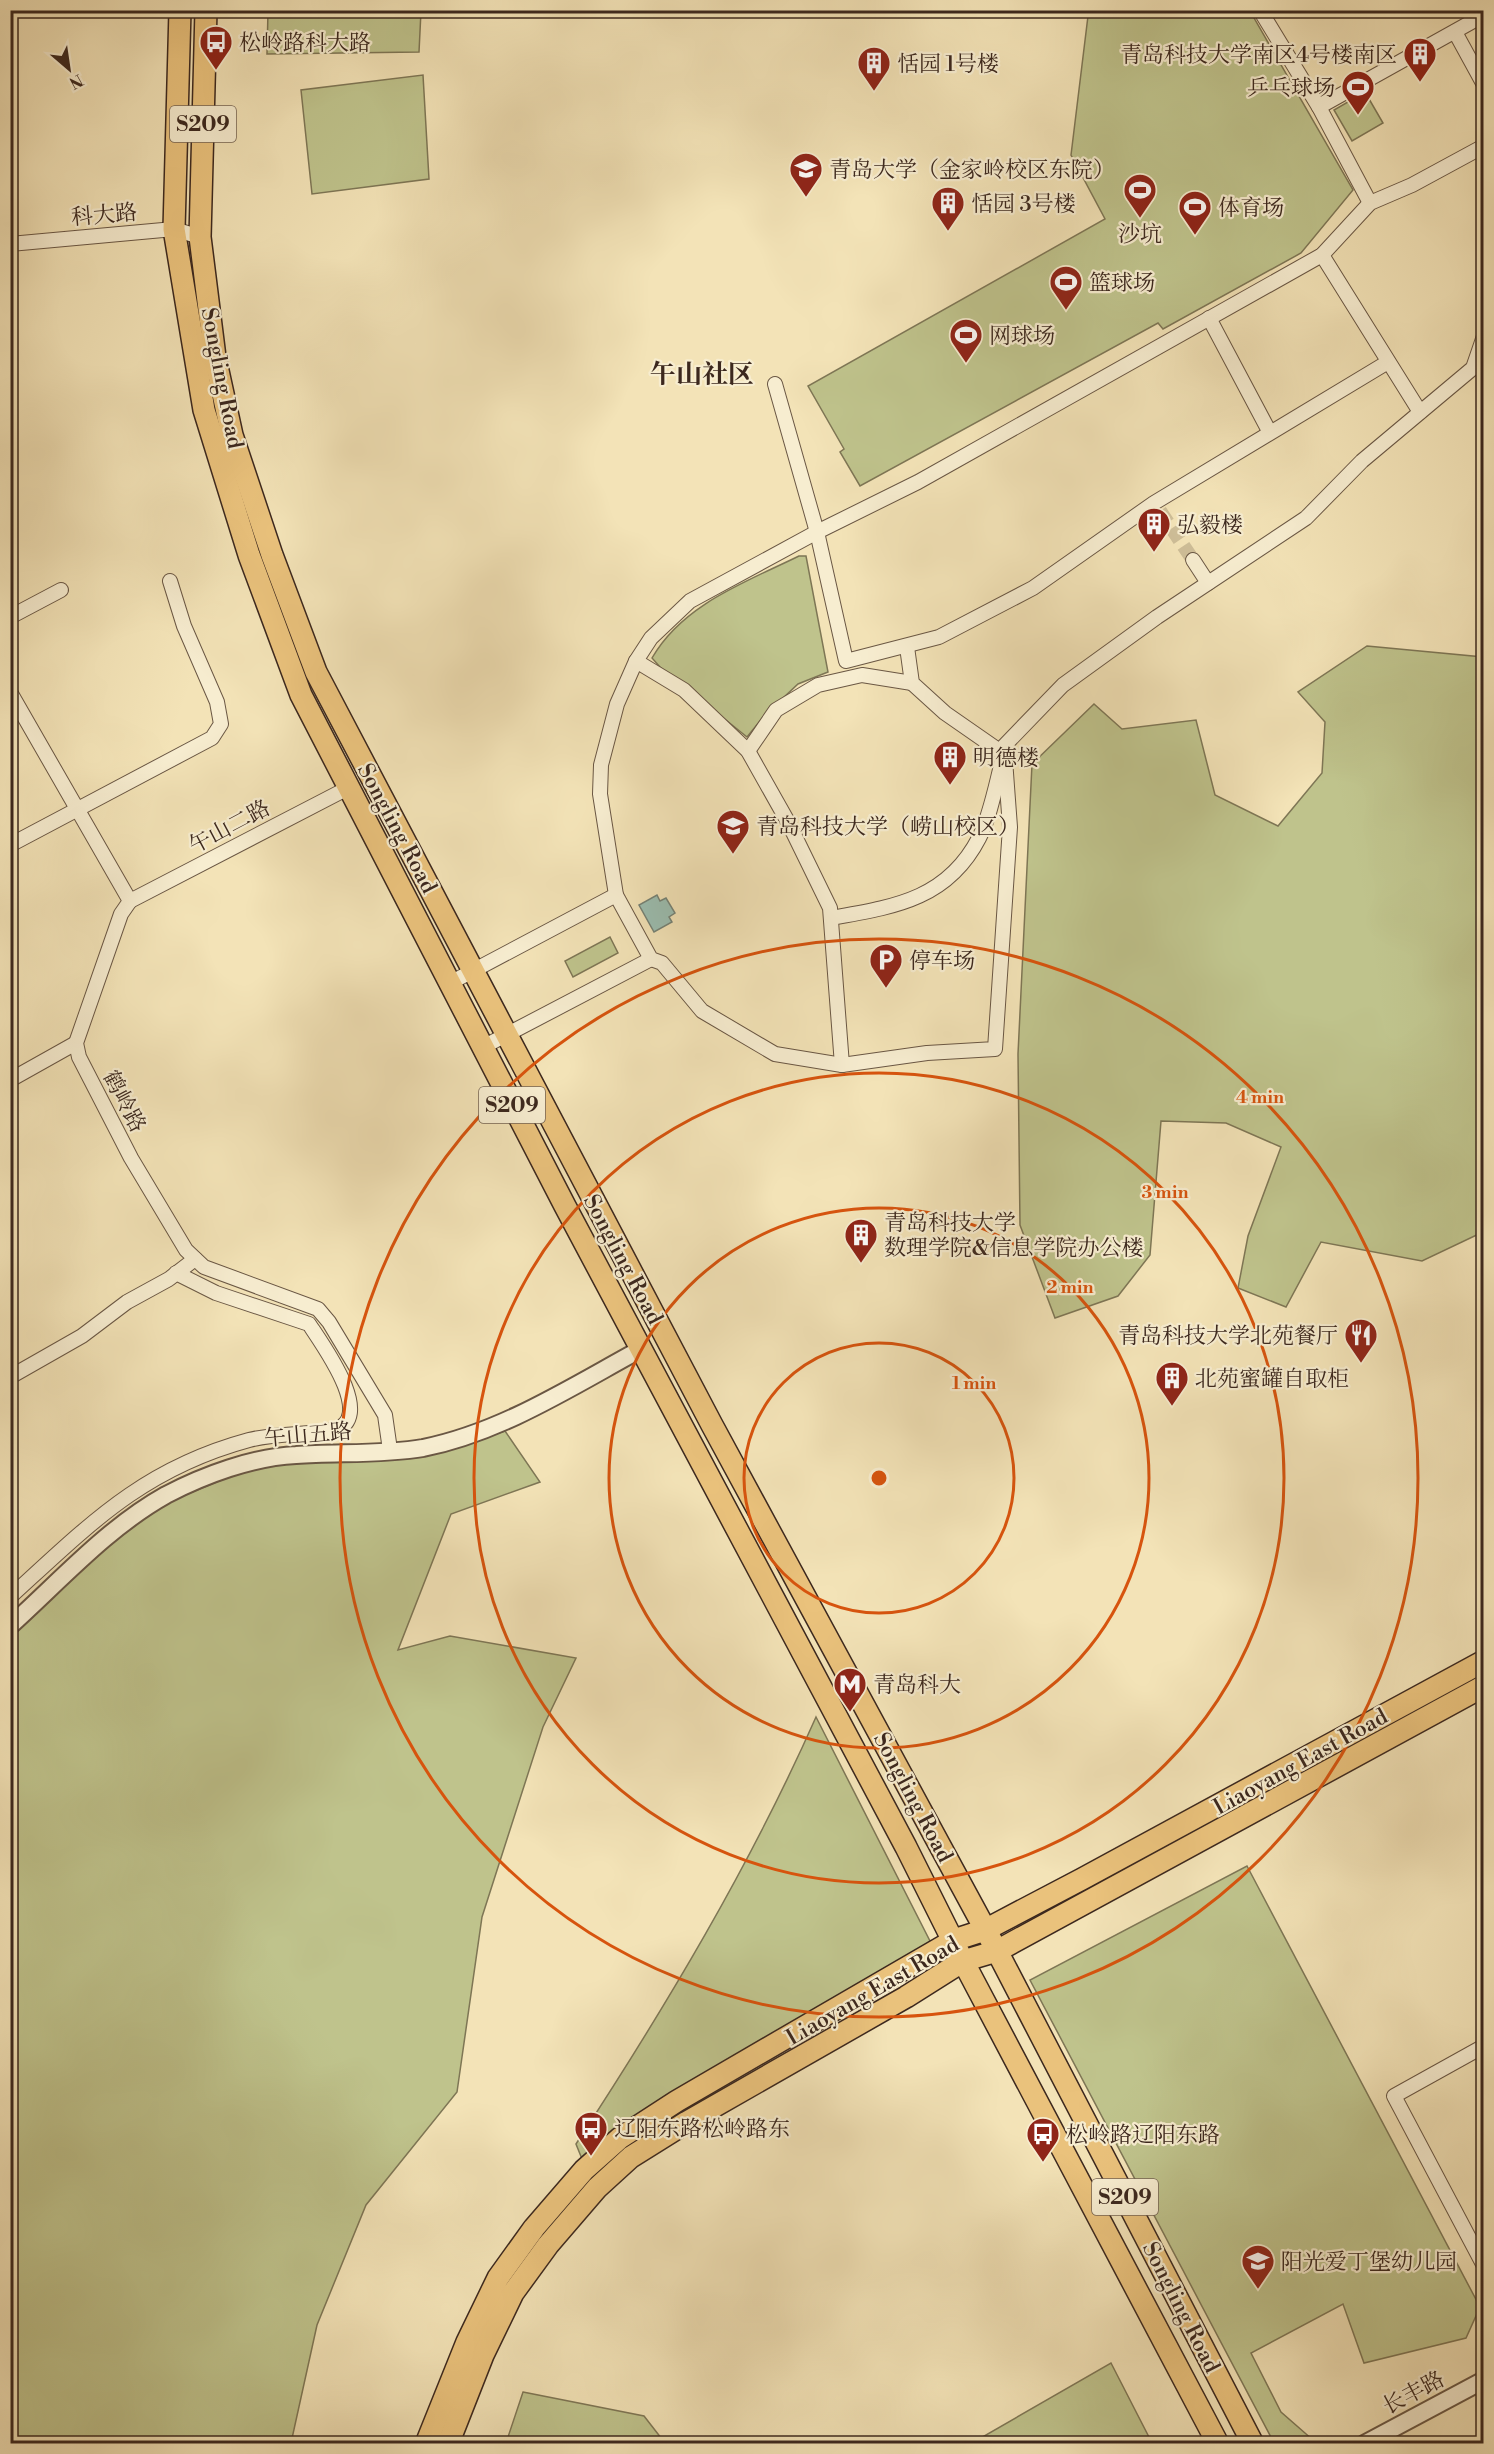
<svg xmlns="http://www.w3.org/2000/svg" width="1494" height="2454" viewBox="0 0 1494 2454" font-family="'Libre Bodoni','Noto Serif SC',serif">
<rect width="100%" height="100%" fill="#f3e3b7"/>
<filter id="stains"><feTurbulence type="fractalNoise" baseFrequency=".00333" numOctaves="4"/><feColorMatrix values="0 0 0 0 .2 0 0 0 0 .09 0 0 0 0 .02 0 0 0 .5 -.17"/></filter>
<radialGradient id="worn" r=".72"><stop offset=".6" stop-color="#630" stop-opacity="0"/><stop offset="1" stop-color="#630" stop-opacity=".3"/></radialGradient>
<g fill="#bfc38c" stroke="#7e7655" stroke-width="1.5">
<path d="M1101,10L1250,11L1353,190L1301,253L1163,329L1158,323L860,486L840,452L844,449L808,386L1105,219L1071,155L1088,16Z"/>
<path d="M268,11H421L419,52L267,54Z"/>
<path d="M423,75L429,179L312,194L301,90Z"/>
<path d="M1365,92L1383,123L1352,141L1334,110Z"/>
<path d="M799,556H806L828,672L798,684L764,716L747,737L660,667L652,658C683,604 746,582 799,556Z"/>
<path d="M1367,646L1483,657L1484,925L1477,928L1484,1024L1483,1232L1422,1261L1321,1242L1286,1307L1238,1288L1248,1236L1281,1147L1226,1123L1161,1121L1150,1255L1118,1296L1055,1318L1020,1225L1018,1054L1032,764L1094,704L1122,729L1196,720L1215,795L1278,826L1322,773L1325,722L1298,692Z"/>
<path d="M610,937L618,953L573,977L565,961Z"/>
<path d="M505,1431L540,1482L451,1514L398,1650L450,1636L576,1658L543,1727L482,1917L457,2092L366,2205L317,2325L291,2443L11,2444V1634L130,1526L175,1499L241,1472L303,1458L454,1447Z"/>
<path d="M816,1717L931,1943L582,2159L576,2144C665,2008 750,1866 816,1717Z"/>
<path d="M1247,1866L1480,2307L1466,2338L1364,2363L1343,2304L1251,2353L1281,2412L1313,2440L1307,2443H1274L1030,1980Z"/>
<path d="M1111,2363L1152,2443H972Z"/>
<path d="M523,2392L644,2416L665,2443H506Z"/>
</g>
<path fill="#9bbeb1" stroke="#758276" stroke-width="1.5" d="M657,895L660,901L666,898L675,913L669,917L672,922L654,932L639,905Z"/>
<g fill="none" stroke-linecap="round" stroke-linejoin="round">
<path stroke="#cebe98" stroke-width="14" stroke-dasharray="14 7" stroke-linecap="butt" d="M1160,511L1193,560"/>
<g stroke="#6a5744" stroke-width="16">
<g id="minor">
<path d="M1260,10L1319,107L1370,203"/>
<path d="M1455,32L1484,85"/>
<path d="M1319,107L1484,15"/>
<path d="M1484,146L1412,185L1370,203L1322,255L918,482L817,532L690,601L651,638L636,661L617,704L601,765L600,794L616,895L651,959L662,963L702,1011L775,1054L842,1065L927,1053L995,1049L1010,827L1004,746L1063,685L1157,617L1306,518L1362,461L1473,368L1484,336"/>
<path d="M10,244L174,229L200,237"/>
<path d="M1322,255L1420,412"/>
<path d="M1209,318L1269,431"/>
<path d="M775,384L817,532L846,661L939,637L1033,588L1154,503L1388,362"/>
<path d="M1193,560L1208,583"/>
<path d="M10,617L61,590"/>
<path d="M636,661L684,690L748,751L788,822L830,908L842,1065"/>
<path d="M10,692L130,901L121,914L76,1043L79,1057L131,1158L186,1250L204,1267L318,1309L329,1322L385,1415L390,1450"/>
<path d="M748,751L776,710L818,685L862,675L912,683"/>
<path d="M10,845L212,738L221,724L217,702L184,626L170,581"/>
<path d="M130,901L348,788"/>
<path d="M831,918C893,907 947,900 979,838C991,815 997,779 1004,754L945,713L912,683L907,647"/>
<path d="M450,983L616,895"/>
<path d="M483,1047L651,959"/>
<path d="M10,1080L76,1043"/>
<path d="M10,1377L82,1336L127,1302L169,1279L195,1259"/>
<path d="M10,1597C89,1525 142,1469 249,1440C277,1433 307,1435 335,1430C376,1417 322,1344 309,1324L216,1293L176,1273"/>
<path d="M1484,2046L1394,2096L1484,2266"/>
</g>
</g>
<g stroke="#6a5744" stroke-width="20">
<g id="tertiary">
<path d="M10,1626C60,1581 107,1528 166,1495C204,1475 253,1457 296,1455C336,1452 383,1455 423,1448C502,1432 571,1387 641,1349"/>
<path d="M1364,2444L1484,2380"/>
</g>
</g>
<g stroke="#3c281e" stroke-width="24">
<g id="primary">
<path d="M180,10L174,229L204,410L249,555L301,695L565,1206L906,1847L963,1961L1218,2444"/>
<path d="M206,10L200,237L215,357L232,435L272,555L316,672L712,1425L997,1951L1253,2444"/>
<path d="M426,2444L467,2342L498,2278L534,2228L584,2170L620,2138L677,2101L954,1940L985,1930L1082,1879L1484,1661"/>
<path d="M448,2444L483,2355L513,2293L548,2245L597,2188L631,2157L687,2122L906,1997L963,1961L997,1951L1484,1686"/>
</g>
</g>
<use href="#minor" stroke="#f7edd0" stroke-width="14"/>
<use href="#tertiary" stroke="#f7edd0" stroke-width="16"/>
<use href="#primary" stroke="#eac27c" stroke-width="21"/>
</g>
<g fill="none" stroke="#d7540e" stroke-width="3">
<circle cx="879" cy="1478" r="135"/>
<circle cx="879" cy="1478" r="270"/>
<circle cx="879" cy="1478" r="405"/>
<circle cx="879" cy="1478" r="539"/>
</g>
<defs>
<g id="bus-pin" transform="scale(1.725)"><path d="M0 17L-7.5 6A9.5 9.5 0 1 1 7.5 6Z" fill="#8f2418" stroke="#f7edd0"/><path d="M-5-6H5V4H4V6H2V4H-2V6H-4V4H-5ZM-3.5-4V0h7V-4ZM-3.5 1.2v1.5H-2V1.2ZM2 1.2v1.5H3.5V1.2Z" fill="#fff"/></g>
<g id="building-pin" transform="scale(1.725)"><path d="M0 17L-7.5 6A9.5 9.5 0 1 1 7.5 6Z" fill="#8f2418" stroke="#f7edd0"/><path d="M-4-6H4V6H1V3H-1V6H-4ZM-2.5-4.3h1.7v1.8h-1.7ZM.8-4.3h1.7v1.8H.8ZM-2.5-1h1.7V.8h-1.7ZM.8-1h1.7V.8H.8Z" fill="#fff"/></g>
<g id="stadium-pin" transform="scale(1.725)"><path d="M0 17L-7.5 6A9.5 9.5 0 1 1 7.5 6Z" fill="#8f2418" stroke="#f7edd0"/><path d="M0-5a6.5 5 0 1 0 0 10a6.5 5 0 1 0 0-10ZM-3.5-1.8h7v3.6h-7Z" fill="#fff"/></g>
<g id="university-pin" transform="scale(1.725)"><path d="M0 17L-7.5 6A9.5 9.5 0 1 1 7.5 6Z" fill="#8f2418" stroke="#f7edd0"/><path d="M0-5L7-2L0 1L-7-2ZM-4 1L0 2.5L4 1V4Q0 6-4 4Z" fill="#fff"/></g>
<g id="parking-pin" transform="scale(1.725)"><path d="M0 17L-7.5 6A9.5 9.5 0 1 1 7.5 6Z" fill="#8f2418" stroke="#f7edd0"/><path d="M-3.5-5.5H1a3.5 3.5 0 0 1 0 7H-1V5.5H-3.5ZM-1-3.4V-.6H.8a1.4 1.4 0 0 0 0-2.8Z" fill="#fff"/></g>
<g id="restaurant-pin" transform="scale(1.725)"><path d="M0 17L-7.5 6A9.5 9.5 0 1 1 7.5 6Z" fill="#8f2418" stroke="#f7edd0"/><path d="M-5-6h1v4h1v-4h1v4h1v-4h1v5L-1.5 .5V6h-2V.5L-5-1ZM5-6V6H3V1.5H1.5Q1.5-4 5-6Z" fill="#fff"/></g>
<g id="metro-pin" transform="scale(1.725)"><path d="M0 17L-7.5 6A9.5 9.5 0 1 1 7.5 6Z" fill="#8f2418" stroke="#f7edd0"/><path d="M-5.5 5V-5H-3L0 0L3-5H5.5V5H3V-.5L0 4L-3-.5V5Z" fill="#fff"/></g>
<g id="school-pin" transform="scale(1.725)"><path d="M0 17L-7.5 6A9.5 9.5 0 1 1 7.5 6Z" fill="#8f2418" stroke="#f7edd0"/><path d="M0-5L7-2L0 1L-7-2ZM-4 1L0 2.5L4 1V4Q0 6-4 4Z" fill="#fff"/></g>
</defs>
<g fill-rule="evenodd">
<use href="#bus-pin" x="216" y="42"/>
<use href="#building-pin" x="1420" y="54"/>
<use href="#building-pin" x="874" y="63"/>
<use href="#stadium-pin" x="1358" y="87"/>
<use href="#university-pin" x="806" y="169"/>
<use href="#stadium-pin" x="1140" y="190"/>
<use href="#building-pin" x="948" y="203"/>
<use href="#stadium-pin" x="1195" y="207"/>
<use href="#stadium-pin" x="1066" y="282"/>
<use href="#stadium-pin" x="966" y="335"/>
<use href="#building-pin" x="1154" y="524"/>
<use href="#building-pin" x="950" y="757"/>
<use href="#university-pin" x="733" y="826"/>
<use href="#parking-pin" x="886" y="960"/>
<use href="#building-pin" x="861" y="1235"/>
<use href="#restaurant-pin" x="1361" y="1335"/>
<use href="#building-pin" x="1172" y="1378"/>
<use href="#metro-pin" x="850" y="1684"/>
<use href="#bus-pin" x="591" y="2128"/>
<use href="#bus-pin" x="1043" y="2134"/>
<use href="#school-pin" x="1258" y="2261"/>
</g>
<g text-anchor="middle" stroke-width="4.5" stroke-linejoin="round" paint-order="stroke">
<g fill="#f7edd0" stroke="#746353" stroke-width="1.5">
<rect x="170" y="106" width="66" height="36" rx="4.5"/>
<rect x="479" y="1087" width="66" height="36" rx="4.5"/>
<rect x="1092" y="2179" width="66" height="36" rx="4.5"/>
</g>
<g font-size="21" font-weight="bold" fill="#3c281e">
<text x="203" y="131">S209</text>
<text x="512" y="1112">S209</text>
<text x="1125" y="2204">S209</text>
</g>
<g font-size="22" fill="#3c281e" stroke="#f7edd0" text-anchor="start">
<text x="239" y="50">松岭路科大路</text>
<text x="1397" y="62" text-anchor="end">青岛科技大学南区4号楼南区</text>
<text x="897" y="71">恬园 1号楼</text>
<text x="1335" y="95" text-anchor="end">乒乓球场</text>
<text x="829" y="177">青岛大学（金家岭校区东院）</text>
<text x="971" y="211">恬园 3号楼</text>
<text x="1218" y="215">体育场</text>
<text x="1140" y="241" text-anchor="middle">沙坑</text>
<text x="1089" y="290">篮球场</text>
<text x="989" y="343">网球场</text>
<text x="1177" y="532">弘毅楼</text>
<text x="973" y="765">明德楼</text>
<text x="756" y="834">青岛科技大学（崂山校区）</text>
<text x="909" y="968">停车场</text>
<text x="884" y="1230">青岛科技大学<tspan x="884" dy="25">数理学院&amp;信息学院办公楼</tspan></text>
<text x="1338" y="1343" text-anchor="end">青岛科技大学北苑餐厅</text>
<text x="1195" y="1386">北苑蜜罐自取柜</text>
<text x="873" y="1692">青岛科大</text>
<text x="614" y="2136">辽阳东路松岭路东</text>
<text x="1066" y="2142">松岭路辽阳东路</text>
<text x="1281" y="2269">阳光爱丁堡幼儿园</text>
</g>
<g font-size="22" fill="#3c281e" stroke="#f7edd0">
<text transform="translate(104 214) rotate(-5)" y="8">科大路</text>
<text transform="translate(223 378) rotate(79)" y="8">Songling Road</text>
<text transform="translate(229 826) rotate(-28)" y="8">午山二路</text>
<text transform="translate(398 828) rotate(62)" y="8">Songling Road</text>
<text transform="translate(125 1101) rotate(62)" y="8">鹤岭路</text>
<text transform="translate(624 1259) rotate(62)" y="8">Songling Road</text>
<text transform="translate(308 1434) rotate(-5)" y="8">午山五路</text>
<text transform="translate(1300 1761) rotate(-29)" y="8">Liaoyang East Road</text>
<text transform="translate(914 1797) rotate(62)" y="8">Songling Road</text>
<text transform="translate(872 1990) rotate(-30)" y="8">Liaoyang East Road</text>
<text transform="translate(1182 2307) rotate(63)" y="8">Songling Road</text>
<text transform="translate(1413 2392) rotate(-28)" y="8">长丰路</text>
</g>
<g font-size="26" font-weight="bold" fill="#3c281e" stroke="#f7edd0">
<text x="702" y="383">午山社区</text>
</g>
</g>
<circle cx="879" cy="1478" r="9" fill="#d7540e" stroke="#f7edd0" stroke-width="3"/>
<g font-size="18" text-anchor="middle" font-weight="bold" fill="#d7540e" stroke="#f7edd0" stroke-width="4.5" stroke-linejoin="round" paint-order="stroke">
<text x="1260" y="1103">4 min</text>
<text x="1165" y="1198">3 min</text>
<text x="1070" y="1293">2 min</text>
<text x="974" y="1389">1 min</text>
</g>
<rect width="1494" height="2454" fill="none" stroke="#f3e3b7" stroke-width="36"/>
<rect x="12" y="12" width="1470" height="2430" fill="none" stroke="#3c281e" stroke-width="3"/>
<rect x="18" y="18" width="1458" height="2418" fill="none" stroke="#3c281e" stroke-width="1.5"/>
<g transform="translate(69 69) rotate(151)" stroke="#f7edd0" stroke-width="4.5" paint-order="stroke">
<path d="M0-4.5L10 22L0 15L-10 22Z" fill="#3c281e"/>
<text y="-9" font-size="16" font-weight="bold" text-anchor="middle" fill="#3c281e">N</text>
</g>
<rect width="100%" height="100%" filter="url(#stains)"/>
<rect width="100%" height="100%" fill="url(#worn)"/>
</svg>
